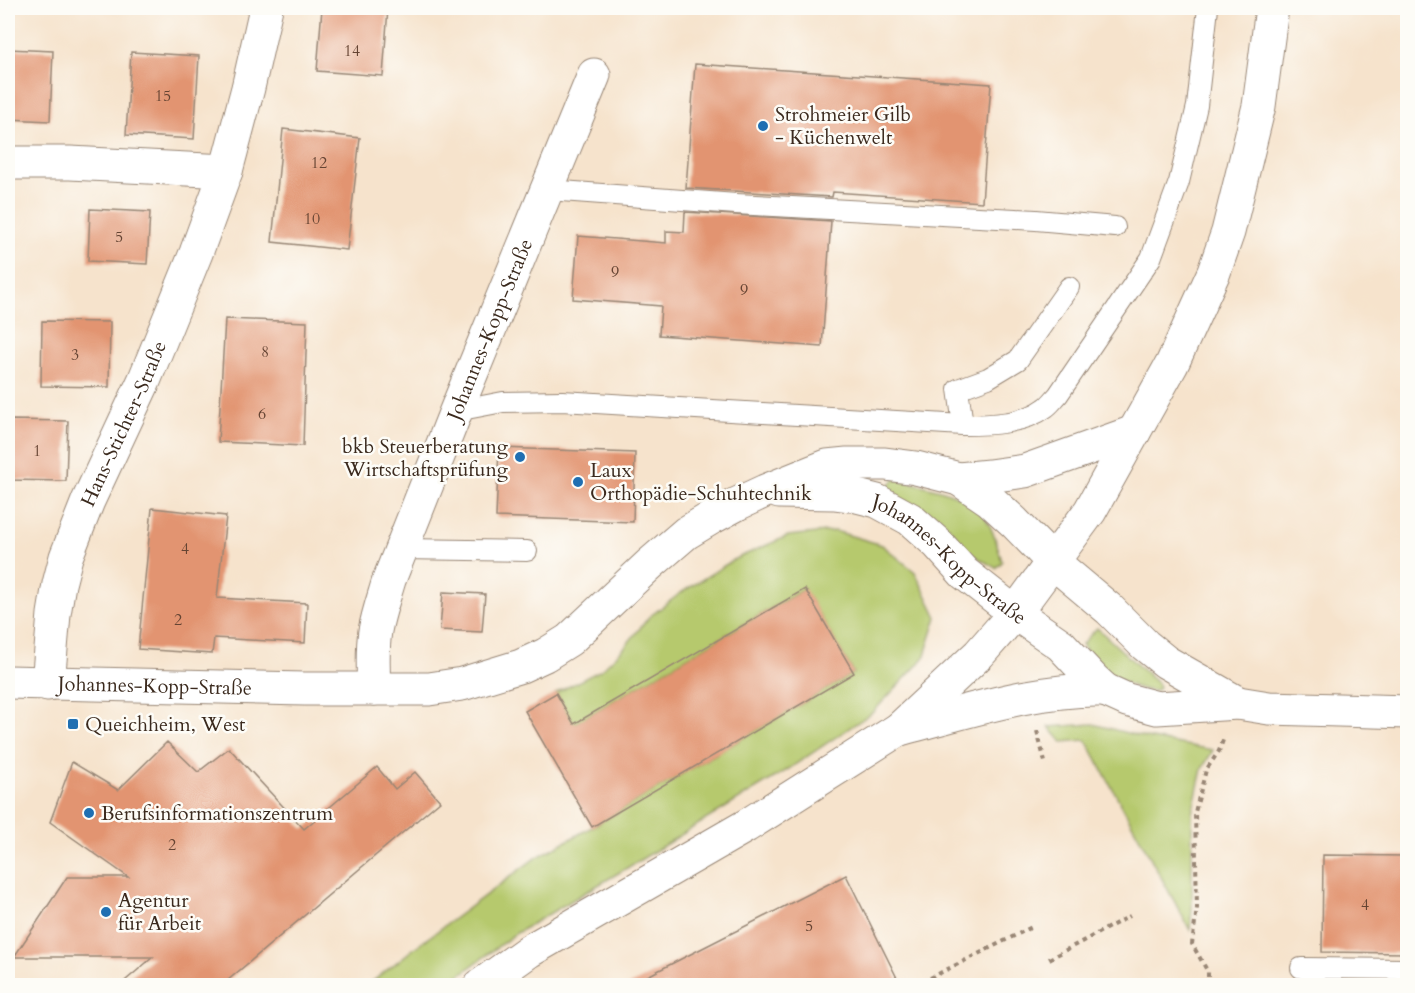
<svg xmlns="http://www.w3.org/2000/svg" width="1415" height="993" viewBox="0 0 1415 993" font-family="Cardo,serif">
<rect width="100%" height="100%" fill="#fdfcf7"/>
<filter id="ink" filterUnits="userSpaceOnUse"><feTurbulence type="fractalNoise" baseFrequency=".0167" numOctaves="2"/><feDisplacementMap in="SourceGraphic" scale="12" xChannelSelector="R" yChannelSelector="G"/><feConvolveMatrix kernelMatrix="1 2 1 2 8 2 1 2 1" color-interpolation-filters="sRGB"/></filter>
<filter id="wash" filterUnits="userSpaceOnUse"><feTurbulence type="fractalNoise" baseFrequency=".008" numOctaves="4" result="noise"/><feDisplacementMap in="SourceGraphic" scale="24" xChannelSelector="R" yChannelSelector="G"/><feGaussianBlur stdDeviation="1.35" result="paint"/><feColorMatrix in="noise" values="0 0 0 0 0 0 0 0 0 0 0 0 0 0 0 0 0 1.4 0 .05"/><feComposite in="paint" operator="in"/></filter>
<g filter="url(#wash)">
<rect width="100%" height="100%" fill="#f6e3cc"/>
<g fill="#b6c96d" stroke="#787a46" stroke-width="1.5">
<path d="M895,479C923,486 956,490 979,510C991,521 998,546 1002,562L996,568L971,554L927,518L892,495L888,488L890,484Z"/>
<path d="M835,531L882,545L915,572L937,617L924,658L873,712L787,770L632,865L515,934L446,985L367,986L412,950L534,859L592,827L854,673L804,589L574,724L556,693L601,670L624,648L649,617L682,592L735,559L788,536Z"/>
<path d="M1097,628L1157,683L1159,687L1157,690C1145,694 1110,677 1100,667C1093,661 1087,652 1082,644Z"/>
<path d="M1093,724L1146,738L1213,750L1202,769L1192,813V910L1190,930L1086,740L1062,742L1049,727Z"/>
</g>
<g id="blocks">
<g fill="#e29471">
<path d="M322,8H388L383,76L317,71Z"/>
<path d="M8,49L53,51L50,121L8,119Z"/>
<path d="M131,52L199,56L194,139L126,135Z"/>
<path d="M695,64L991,84L982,202L833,192L832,197L686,188Z"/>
<path d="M283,129L360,138L347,250L272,242Z"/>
<path d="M90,209L150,212L147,264L88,261Z"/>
<path d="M685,212L831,221L822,347L659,335L661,306L573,299L578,236L666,243V231L684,232Z"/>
<path d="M225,319L307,322L303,446L218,442Z"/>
<path d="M42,321L110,322L109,387L41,386Z"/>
<path d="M8,420L68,421L66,481L8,480Z"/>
<path d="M499,448L635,453L633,522L496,517Z"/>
<path d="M152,508L226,516L217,598L307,603L305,643L214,638L212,654L138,649Z"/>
<path d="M805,589L854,673L592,827L525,711L556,693L574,724Z"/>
<path d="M443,592L485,594L482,632L440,630Z"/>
<path d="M167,742L198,772L229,748L304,829L377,767L395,789L415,772L440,801L221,986H119L153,957H14L67,877H128L50,822L72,762L118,790Z"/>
<path d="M1323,855L1407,856V953L1322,952Z"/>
<path d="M846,875L901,986H628Z"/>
</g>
</g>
</g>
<g filter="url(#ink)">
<use href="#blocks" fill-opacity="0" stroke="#988675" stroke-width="1.5"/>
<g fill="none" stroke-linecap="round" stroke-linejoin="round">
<g stroke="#988675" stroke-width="22">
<g id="service">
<path d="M548,190L736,204L1036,220L1115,227"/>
<path d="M456,411L503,402L562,401L963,425C988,425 1024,424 1045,408C1050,405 1054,399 1058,395L1151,258L1179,182L1197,106L1208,8"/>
<path d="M963,425L958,389L988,378L1018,360L1069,287"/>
<path d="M402,549L527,551"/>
<path d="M1301,968L1408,969"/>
</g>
</g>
<g stroke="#988675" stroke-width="35">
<g id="minor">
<path d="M8,163H70L226,171"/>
<path d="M959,479L990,500L1014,522L1053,562L1109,609L1145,645L1166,662L1238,703"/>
<path id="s1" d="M779,492L834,493L857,496L877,501L910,519L938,544L964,573L1015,613L1061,645L1094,680L1105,690L1127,700L1157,708L1238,703L1269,708L1408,712"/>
<path id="s2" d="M8,682L305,689H429L462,684L521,666L545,655L569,640L650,564L686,533L711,518L737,504L765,491L827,466L847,464H885L916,468L959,479L989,476L1025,471L1134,432"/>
<path id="s3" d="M48,684L54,614L59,584L66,557L88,501L144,381L196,253L226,171L248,88L266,8"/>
<path id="s4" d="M374,689C373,670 372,650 375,631C378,614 384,597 389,580L456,411L594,75"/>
<path d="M899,729C967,712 1035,688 1105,690"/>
</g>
</g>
<g stroke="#988675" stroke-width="35">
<path id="secondary" d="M480,986L529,951L746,826L899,729L979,654L1015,613L1090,511L1172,364L1214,272L1228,232L1259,106L1272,8"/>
</g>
<g stroke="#988675" stroke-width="4" stroke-dasharray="4.5 4.5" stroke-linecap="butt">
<path d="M1037,731L1045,762"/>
<path d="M1049,959L1130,916"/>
<path d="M914,986L1032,927"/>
<path d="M1208,986V972L1192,944L1197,908L1195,812L1206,770L1219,751L1223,740"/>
</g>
<use href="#service" stroke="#fff" stroke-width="20"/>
<use href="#minor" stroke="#fff" stroke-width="33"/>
<use href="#secondary" stroke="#fff" stroke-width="33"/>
</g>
</g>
<g fill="#1f6fb2" stroke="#fdfcf7" stroke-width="2">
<circle cx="763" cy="126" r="6"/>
<circle cx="520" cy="457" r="6"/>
<circle cx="578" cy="482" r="6"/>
<rect x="67" y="718" width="12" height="12" rx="3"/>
<circle cx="89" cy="813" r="6"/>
<circle cx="106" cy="912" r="6"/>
</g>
<g text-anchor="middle" stroke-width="5" stroke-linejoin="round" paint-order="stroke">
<g font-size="16" fill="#654433">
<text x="352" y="56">14</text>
<text x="163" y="101">15</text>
<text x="319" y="168">12</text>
<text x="312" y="224">10</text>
<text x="119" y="242">5</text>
<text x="615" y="277">9</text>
<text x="744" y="295">9</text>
<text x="265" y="357">8</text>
<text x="75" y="360">3</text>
<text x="262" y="419">6</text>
<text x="37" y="456">1</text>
<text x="185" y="554">4</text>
<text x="178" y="625">2</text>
<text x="172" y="850">2</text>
<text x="1365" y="910">4</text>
<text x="809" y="931">5</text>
</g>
<g font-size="20" fill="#3b2a1e" stroke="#fdfcf7" text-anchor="start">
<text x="775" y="121">Strohmeier Gilb<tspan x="775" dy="23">- Küchenwelt</tspan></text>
<text x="508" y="453" text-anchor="end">bkb Steuerberatung<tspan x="508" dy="23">Wirtschaftsprüfung</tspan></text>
<text x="590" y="477">Laux<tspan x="590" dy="23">Orthopädie-Schuhtechnik</tspan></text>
<text x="85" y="731">Queichheim, West</text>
<text x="101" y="820">Berufsinformationszentrum</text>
<text x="118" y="907">Agentur<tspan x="118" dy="23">für Arbeit</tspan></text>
</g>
<g font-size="20" fill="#3b2a1e" stroke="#fdfcf7">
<text dy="7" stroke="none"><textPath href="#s4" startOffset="381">Johannes-Kopp-Straße</textPath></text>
<text dy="7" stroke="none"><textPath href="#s3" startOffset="274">Hans-Stichter-Straße</textPath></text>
<text dy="7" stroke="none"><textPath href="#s1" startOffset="192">Johannes-Kopp-Straße</textPath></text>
<text dy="7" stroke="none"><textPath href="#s2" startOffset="147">Johannes-Kopp-Straße</textPath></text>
</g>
</g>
<rect width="1415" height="993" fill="none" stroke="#fdfcf7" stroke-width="30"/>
</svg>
